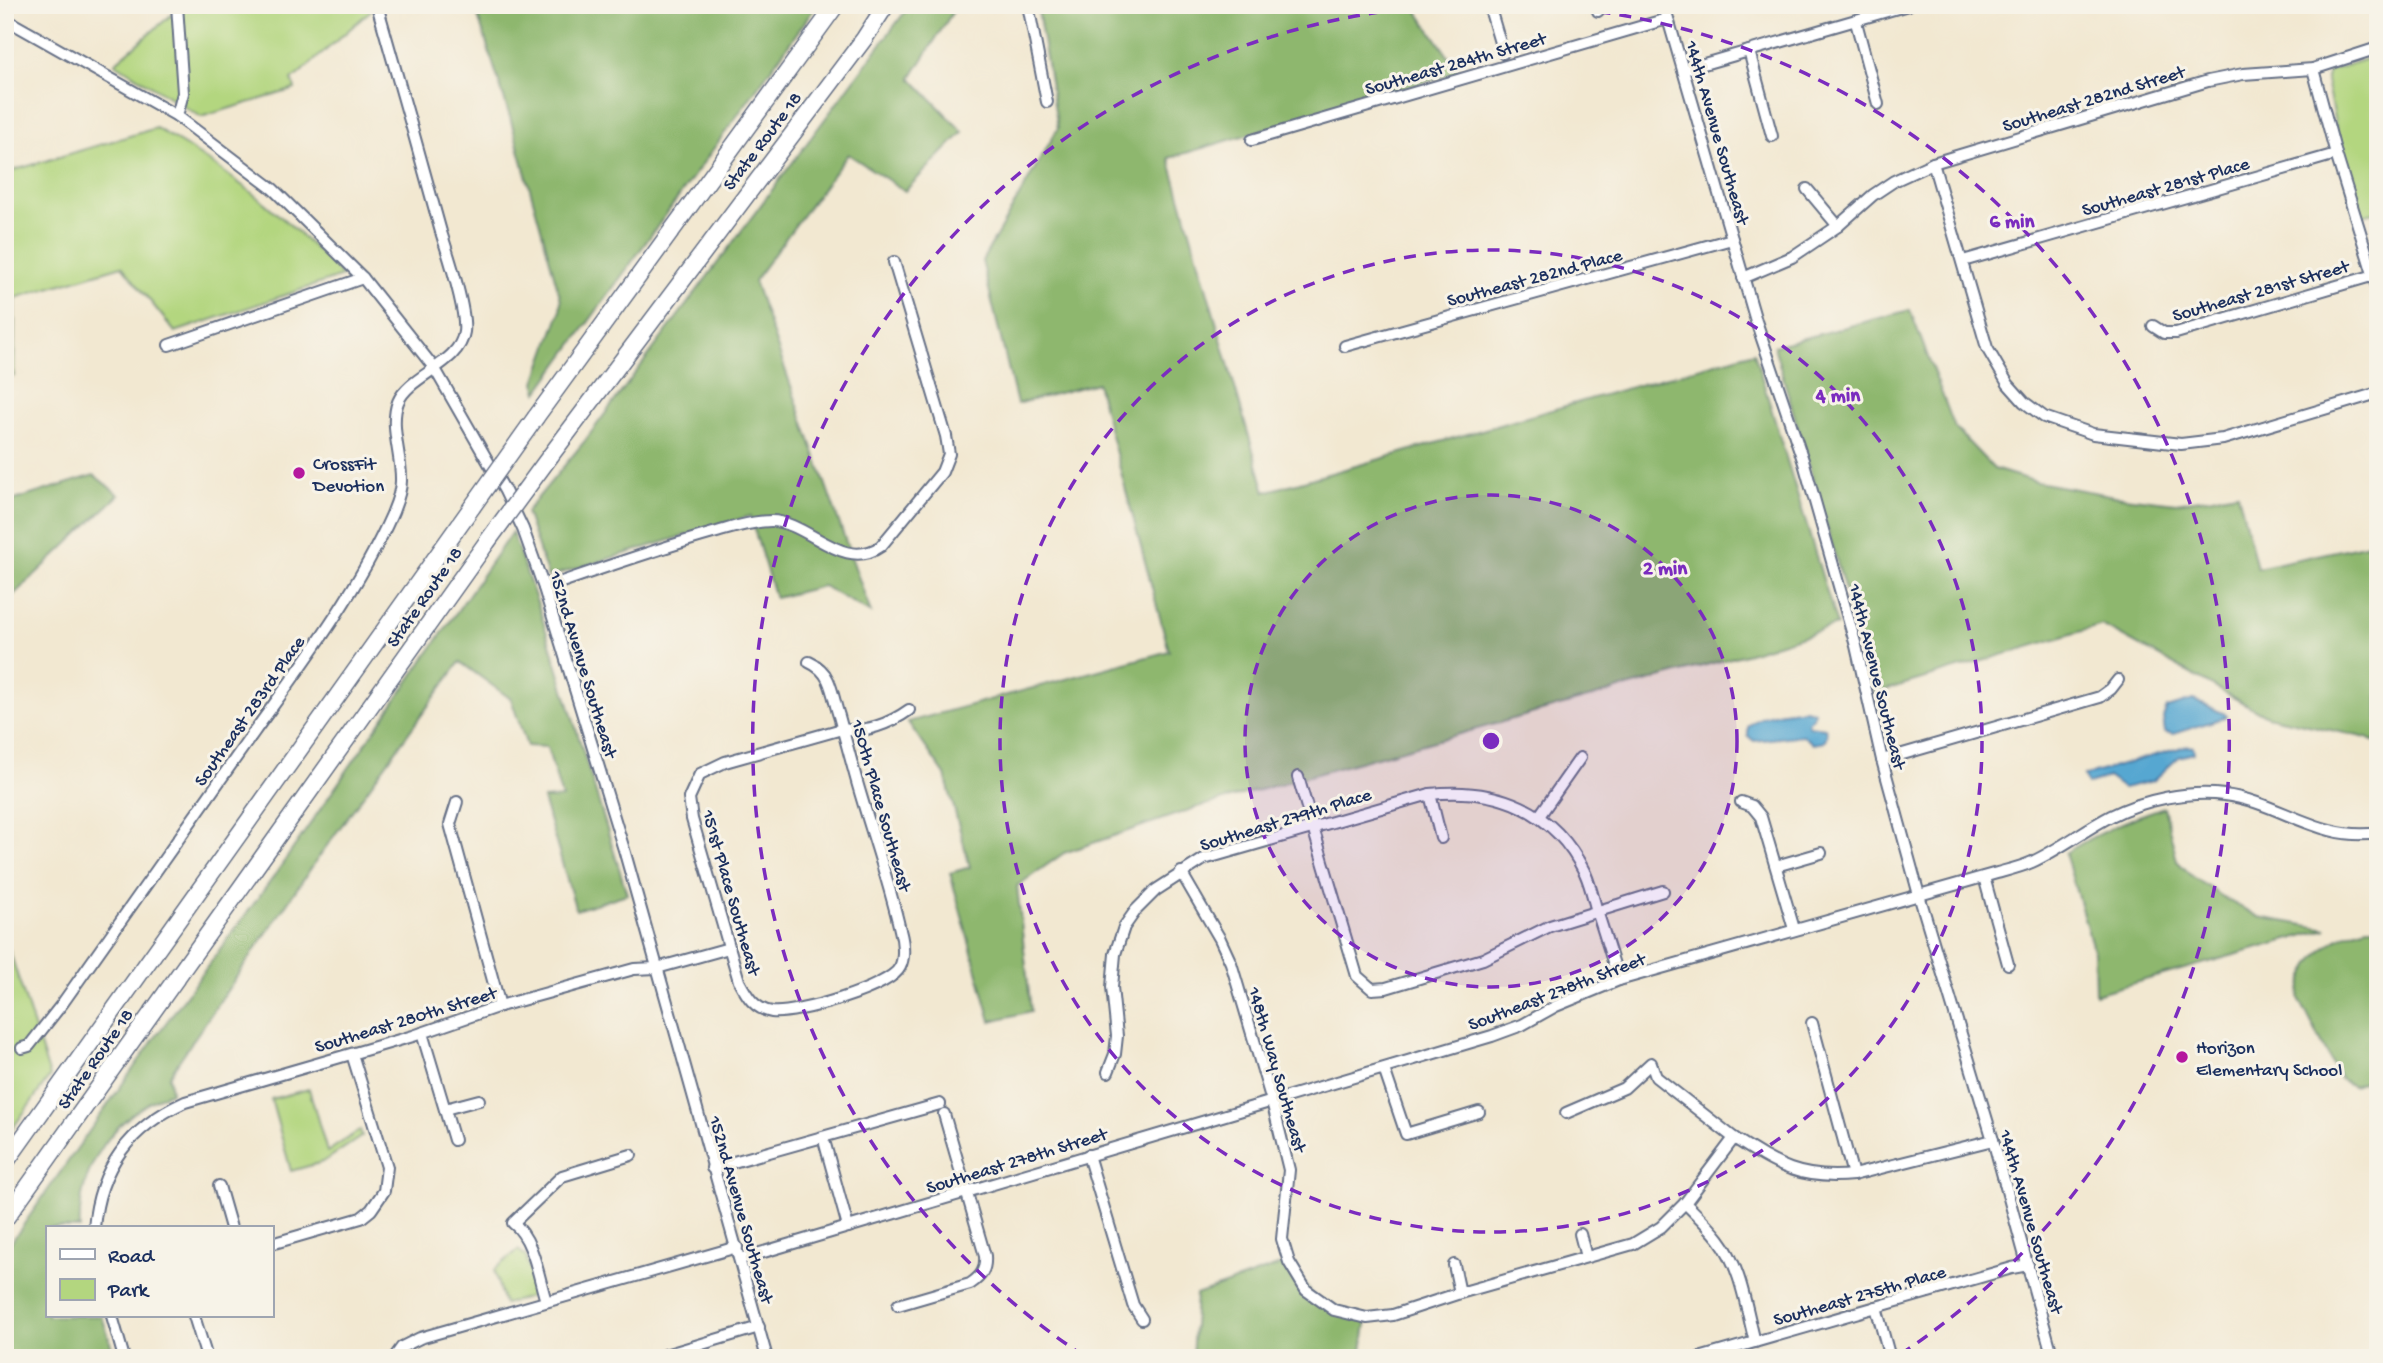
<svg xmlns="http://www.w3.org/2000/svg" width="2383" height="1363" viewBox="0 0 2383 1363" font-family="'Gochi Hand',sans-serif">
<rect width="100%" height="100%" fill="#f7f3e8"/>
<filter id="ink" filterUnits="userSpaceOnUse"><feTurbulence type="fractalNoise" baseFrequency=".0143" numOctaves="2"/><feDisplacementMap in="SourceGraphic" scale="14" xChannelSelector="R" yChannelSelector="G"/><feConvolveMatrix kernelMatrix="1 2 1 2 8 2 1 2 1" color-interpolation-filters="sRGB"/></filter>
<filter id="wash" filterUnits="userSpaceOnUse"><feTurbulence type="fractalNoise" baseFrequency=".00686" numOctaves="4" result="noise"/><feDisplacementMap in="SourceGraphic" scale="28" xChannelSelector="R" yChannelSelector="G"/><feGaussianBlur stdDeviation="1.57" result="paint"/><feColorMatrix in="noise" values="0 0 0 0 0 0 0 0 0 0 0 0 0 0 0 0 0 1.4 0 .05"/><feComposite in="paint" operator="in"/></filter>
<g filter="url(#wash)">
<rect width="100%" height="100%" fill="#f2e8d1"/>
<g fill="#b3d67f" stroke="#67826e" stroke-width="2">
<path d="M183,5H377L292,80L295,89L201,117L115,63Z"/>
<path d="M2378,55V211L2355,217L2326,81L2329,71Z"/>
<path d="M156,128C226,168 287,217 342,276L175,332L122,266L15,298L14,376L5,379V173Z"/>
<path d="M5,937L50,1076L5,1139Z"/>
<path d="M309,1089L327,1152L360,1130L362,1136L323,1162L291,1171L271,1099Z"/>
<path d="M518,1250L526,1256L535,1292L527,1298L504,1304L494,1270Z"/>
</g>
<g fill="#8eb76e" stroke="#547366" stroke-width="2">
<path d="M472,5H817L538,392L535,382L560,312L561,300L510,117L476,10Z"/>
<path d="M910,5H957L911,78L963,132L905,191L848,154L754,281L871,613L823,586L775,598L750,516L548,577L526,512L584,442Z"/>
<path d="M1037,5H1413L1459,72L1169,158L1265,492L1754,352L1837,625L1749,653L1195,808L1064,853L1017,886L1031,1011L991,1021L950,873L970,867L945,775L908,722L1169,651L1097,383L1017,404L982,261L1058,128Z"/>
<path d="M1910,310L1955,428L1994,469L2037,482L2115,496L2176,503L2238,493L2257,568L2378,542V744L2367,738L2267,716L2102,625L1875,693L1774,346Z"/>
<path d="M94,475L119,495L5,603V503Z"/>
<path d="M512,532L539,608L627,894L576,910L543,799L562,798L547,747L527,746L511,699L460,662L318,858L183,1055L169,1076L171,1092C115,1114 77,1167 80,1228H47V1316H102L115,1358H5V1251L154,1039L272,879Z"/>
<path d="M2164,807L2177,861L2192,876L2229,901L2259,917L2327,929L2095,994L2094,952L2065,853C2099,832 2127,819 2164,807Z"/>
<path d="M2368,927H2378V1078L2353,1086L2340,1079L2299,998C2303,960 2332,935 2368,927Z"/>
<path d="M1289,1262L1316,1299L1367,1318L1361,1358H1192L1196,1295Z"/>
</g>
<g fill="#57a7d1" stroke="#396b98" stroke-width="2">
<path d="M2193,700L2225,714L2226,717L2173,734L2165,732L2163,718L2167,708Z"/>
<path d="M1805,709L1814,712L1813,718L1808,722L1809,726L1825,728L1827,735L1824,742L1813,744L1803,735L1754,741L1748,736V726C1764,712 1786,712 1805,709Z"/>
<path d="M2186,746L2193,747L2194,753L2179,757L2153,781L2123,788L2108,777L2087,785L2084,776Z"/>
</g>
</g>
<g filter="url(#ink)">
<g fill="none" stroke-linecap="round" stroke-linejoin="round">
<g stroke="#667086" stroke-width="14">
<g id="minor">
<path d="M1028,5L1047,102"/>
<path d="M1489,5L1503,53"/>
<path d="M1596,5L1598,11"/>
<path d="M1664,5L1756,321L1804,463L1856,646L1882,760L1919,895L1993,1140L2053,1358"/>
<path d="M5,19L177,116L273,189L363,278L435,369L505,491L523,529L544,588L625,853L767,1358"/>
<path d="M1856,22L1878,104"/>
<path d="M1749,51L1772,136"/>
<path d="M2313,69L2336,154L2378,290"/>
<path d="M1683,70L1908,5"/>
<path d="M177,116L183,93L177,5"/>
<path d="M1252,140L1667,19"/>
<path d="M1933,163L1987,348L2008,384L2024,402L2044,417L2093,434L2181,444L2223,439L2378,393"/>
<path d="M1807,189L1838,226"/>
<path d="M1963,261L2336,154"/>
<path d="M1743,278L1792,257L1838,226L1873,195L1894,181L1933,163L2208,81L2243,74L2313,69L2378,48"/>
<path d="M2153,326L2164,333H2176L2378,274"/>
<path d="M169,345L363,278"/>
<path d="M1345,346L1732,239"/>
<path d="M544,588C600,569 656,549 713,533C732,528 752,521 771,521C808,521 843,573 881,546L942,472L949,454L946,436L894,262"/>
<path d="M809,662C818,666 824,671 828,680C833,691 835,704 839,716C845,738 851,760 857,782C871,831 889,881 900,930C903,941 905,957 900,967C890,988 795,1015 772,1012C754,1009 747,996 739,981L692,819L689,798L700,774L725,762L842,729C864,734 891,723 909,710"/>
<path d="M1882,760L2100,697L2111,689L2118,680"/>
<path d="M1298,777L1357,976L1372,989L1386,988L1483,959L1550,926L1663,891"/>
<path d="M1430,794L1441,838"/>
<path d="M457,802L450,824L500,1006"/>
<path d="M1741,802L1752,806L1761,817L1794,929"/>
<path d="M1540,815L1580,758"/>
<path d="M1776,866L1821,853"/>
<path d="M1181,872L1220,939L1231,963L1272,1101L1289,1170L1282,1239L1289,1262L1306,1290L1334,1310L1367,1318L1393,1315L1460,1293L1633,1244L1661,1227L1685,1203L1734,1138C1778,1166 1800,1180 1853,1175L1993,1140"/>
<path d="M1984,877L2008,964"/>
<path d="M1812,1023L1853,1175"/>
<path d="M422,1033L454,1140"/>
<path d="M22,1048L29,1046L62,1004C126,913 190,823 254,732C303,664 358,591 392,514C396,504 401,493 401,481C402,456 389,426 398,402C409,375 460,364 464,332C467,311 448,254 441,232C420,156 399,81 377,5"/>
<path d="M1384,1069L1406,1134L1479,1112"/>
<path d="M1108,1072L1115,1054L1117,1036L1112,987L1115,954L1124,927L1136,910L1156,890L1204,859L1430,794C1497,787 1554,809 1585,873C1590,884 1593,897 1596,908C1604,932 1611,956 1619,980"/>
<path d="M445,1109L479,1100"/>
<path d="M1566,1113L1624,1088L1651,1063L1656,1077L1734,1138"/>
<path d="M825,1144L848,1227"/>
<path d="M1088,1155L1133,1305L1142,1319"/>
<path d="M712,1168L940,1104"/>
<path d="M219,1186L231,1228"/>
<path d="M1685,1203C1697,1215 1709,1226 1719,1239C1741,1267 1746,1308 1755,1342"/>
<path d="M94,1228C99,1167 130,1127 185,1102L413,1036L500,1006L634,969L657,968L729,948"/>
<path d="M1580,1234L1586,1257"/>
<path d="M271,1244L361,1218L371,1210L384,1191L387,1167L352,1054"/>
<path d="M740,1259L1492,1036L1522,1025L1556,1006L1619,980L1997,873C2008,870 2021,867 2032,862C2060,849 2084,830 2111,816C2143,800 2189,790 2224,795C2277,801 2320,842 2378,833"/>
<path d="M1454,1265L1460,1293"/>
<path d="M546,1301C538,1276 534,1239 513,1223L562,1176L631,1155"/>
<path d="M898,1305L970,1284C982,1276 986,1269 985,1256L944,1114"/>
<path d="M1876,1307L1890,1358"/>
<path d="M112,1316L124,1358"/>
<path d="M194,1316L207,1358"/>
<path d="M394,1358L402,1347L420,1338L737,1247"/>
<path d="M655,1358L759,1327"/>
<path d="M1699,1358L2012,1268L2028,1265"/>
</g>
</g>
<g stroke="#667086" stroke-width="19">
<g id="highway">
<path d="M536,417L836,5"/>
<path d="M551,455L864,39L886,5"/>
<path d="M5,1163L472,507"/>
<path d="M5,1219L487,542"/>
</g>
</g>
<use href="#minor" stroke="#fff" stroke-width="10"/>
<use href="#highway" stroke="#fff" stroke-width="16"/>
<g stroke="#667086" stroke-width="19" stroke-linecap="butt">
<g id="highway-bridge">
<path d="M472,507L536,417"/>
<path d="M487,542L551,455"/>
</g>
</g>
<use href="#highway-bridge" stroke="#fff" stroke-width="16"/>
</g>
</g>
<circle cx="1491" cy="741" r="246" fill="#7b2cbf" fill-opacity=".12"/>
<g fill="none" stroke="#7b2cbf" stroke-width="3.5" stroke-dasharray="12 9">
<circle cx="1491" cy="741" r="246"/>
<circle cx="1491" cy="741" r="491"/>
<path d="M1084 1356A737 737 0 0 1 1446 5M1536 5A737 737 0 0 1 1898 1356"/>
</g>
<g fill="#b5179e" stroke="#f7f3e8" stroke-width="2.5">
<circle cx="299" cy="473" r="7"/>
<circle cx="2182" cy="1057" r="7"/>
</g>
<g text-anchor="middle" stroke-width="6" stroke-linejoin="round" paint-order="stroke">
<g font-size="19" fill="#1b2f5e" stroke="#f7f3e8">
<text transform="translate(1455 62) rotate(-16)" y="7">Southeast 284th Street</text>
<text transform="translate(2093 97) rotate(-17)" y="7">Southeast 282nd Street</text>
<text transform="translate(1719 132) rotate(74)" y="7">144th Avenue Southeast</text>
<text transform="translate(761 140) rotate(-53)" y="7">State Route 18</text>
<text transform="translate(2165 185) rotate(-16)" y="7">Southeast 281st Place</text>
<text transform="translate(1534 276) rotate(-15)" y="7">Southeast 282nd Place</text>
<text transform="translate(2260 289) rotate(-16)" y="7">Southeast 281st Street</text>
<text transform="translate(423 596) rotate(-55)" y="7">State Route 18</text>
<text transform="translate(585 664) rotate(73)" y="7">152nd Avenue Southeast</text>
<text transform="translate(1879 676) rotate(76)" y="7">144th Avenue Southeast</text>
<text transform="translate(248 710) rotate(-55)" y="7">Southeast 283rd Place</text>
<text transform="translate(883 805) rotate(74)" y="7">150th Place Southeast</text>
<text transform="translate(1285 818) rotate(-17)" y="7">Southeast 279th Place</text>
<text transform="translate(733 892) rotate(74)" y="7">151st Place Southeast</text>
<text transform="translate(1556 990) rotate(-21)" y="7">Southeast 278th Street</text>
<text transform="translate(405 1018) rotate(-17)" y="7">Southeast 280th Street</text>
<text transform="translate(94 1058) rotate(-55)" y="7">State Route 18</text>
<text transform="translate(1279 1069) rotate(74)" y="7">148th Way Southeast</text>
<text transform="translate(1016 1159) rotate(-17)" y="7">Southeast 278th Street</text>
<text transform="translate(743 1209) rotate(74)" y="7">152nd Avenue Southeast</text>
<text transform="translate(2033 1221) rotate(74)" y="7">144th Avenue Southeast</text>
<text transform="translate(1859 1294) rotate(-16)" y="7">Southeast 275th Place</text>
</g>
<g font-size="19" fill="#1b2f5e" stroke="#f7f3e8" text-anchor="start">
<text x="313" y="469">CrossFit<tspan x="313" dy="22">Devotion</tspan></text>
<text x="2196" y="1053">Horizon<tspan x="2196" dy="22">Elementary School</tspan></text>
</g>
</g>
<circle cx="1491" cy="741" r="10" fill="#7b2cbf" stroke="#f7f3e8" stroke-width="3.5"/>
<g font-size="21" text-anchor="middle" font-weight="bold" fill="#7b2cbf" stroke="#f7f3e8" stroke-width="6" stroke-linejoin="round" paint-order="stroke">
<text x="2012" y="227">6 min</text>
<text x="1838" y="401">4 min</text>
<text x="1665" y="574">2 min</text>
</g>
<rect width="2383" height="1363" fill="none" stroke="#f7f3e8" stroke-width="28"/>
<rect x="46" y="1226" width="228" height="91" fill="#f7f3e8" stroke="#9fa5b1" stroke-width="2"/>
<rect x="60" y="1249" width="35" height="10" fill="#ffffff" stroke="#9fa5b1" stroke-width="2"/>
<text x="108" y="1262" font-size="21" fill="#1b2f5e">Road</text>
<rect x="60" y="1279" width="35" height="21" fill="#b3d67f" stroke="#9fa5b1" stroke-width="2"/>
<text x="108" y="1296" font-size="21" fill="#1b2f5e">Park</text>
</svg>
